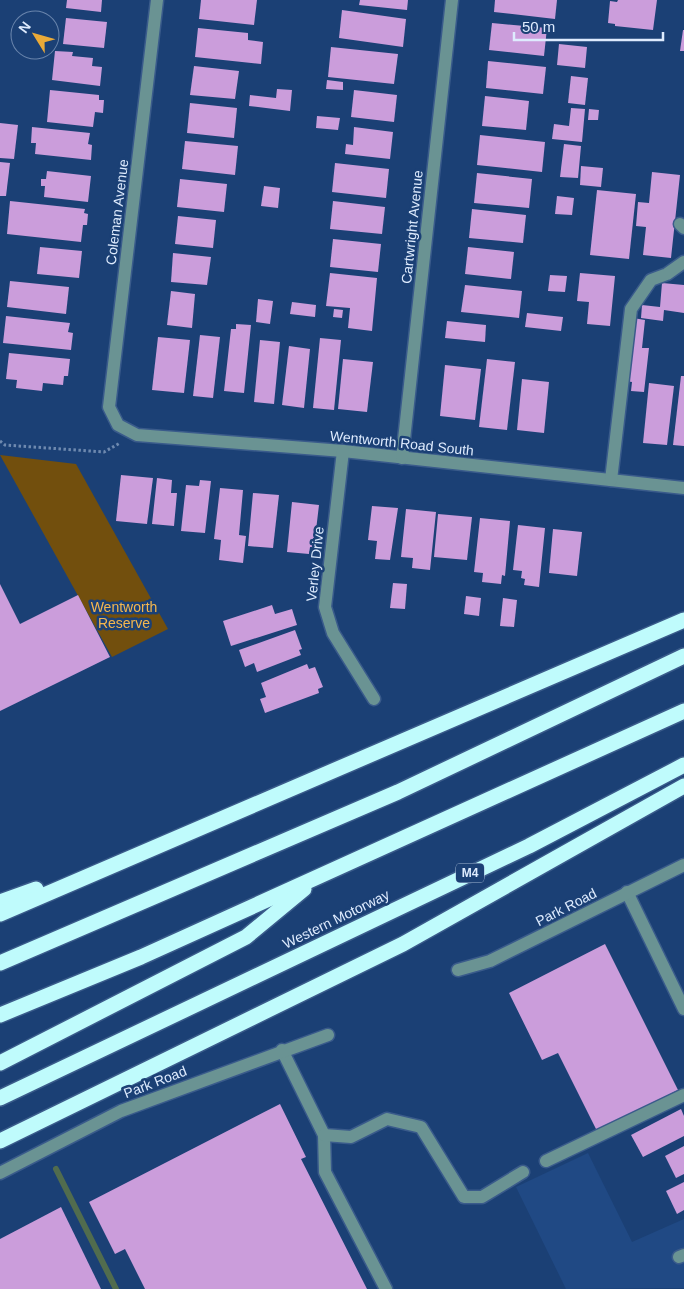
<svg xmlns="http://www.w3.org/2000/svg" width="684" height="1289" viewBox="0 0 684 1289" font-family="Helvetica,sans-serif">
<rect width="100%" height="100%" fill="#1b4075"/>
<path fill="#204984" d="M588,1153L632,1242L684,1219V1288L566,1289L516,1187Z"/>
<path fill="#724f0d" d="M0,455L76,464L168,629L112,657Z"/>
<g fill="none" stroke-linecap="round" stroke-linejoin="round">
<path stroke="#516c4e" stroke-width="6" d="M56,1169L116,1289"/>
</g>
<g fill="#cb9ddb">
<path d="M67,0H102L101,12L66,8Z"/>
<path d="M201,0H257L254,25L199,19Z"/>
<path d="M360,0H408L407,10L359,5Z"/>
<path d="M495,0H557L555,19L494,12Z"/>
<path d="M618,0H657L653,30L615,26V24L608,23L610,1L617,2Z"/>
<path d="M342,10L406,19L403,47L339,38Z"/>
<path d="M66,18L107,22L104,48L63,44Z"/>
<path d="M492,23L547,28L544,56L489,50Z"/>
<path d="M198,28L248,33V40L263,42L261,64L195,57Z"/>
<path d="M683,30H684V51H680Z"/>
<path d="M559,44L587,47L585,68L557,65Z"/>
<path d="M331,47L398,54L394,84L328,77Z"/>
<path d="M55,51L73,52L72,56L93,58L92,66L102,67L100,86L52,80Z"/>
<path d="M488,61L546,67L543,94L486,88Z"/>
<path d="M194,66L239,71L235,99L190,95Z"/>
<path d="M571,76L588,78L585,105L568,103Z"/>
<path d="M327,80L343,82V90L326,89Z"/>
<path d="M277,89L292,90L290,111L249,106L250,95L276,98Z"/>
<path d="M50,90L99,95V100H104L103,113L95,112L93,127L47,122Z"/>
<path d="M354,90L397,95L394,122L351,117Z"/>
<path d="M485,96L529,101L526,130L482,126Z"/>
<path d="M190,103L237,108L234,138L187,133Z"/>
<path d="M571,108L585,109L582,142L552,139L554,124L569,126Z"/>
<path d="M589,109L599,110L598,120H588Z"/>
<path d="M317,116L340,118L338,130L316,128Z"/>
<path d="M0,123L18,125L14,159L0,158Z"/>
<path d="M32,127L90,133L88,144L92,145L91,160L35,154L36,143H31Z"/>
<path d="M354,127L393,132L390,159L345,154L346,144L353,145Z"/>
<path d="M480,135L545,142L542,172L477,165Z"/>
<path d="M185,141L238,146L235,175L182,169Z"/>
<path d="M564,144L581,146L578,178L560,177Z"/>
<path d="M0,162L10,163L6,196H0Z"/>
<path d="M335,163L389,169L386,198L332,192Z"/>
<path d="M581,166L603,168L601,187L580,185Z"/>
<path d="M47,171L91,176L88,202L44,197L45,186H41V179H46Z"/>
<path d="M652,172L680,175L671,258L643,255L646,227L636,226L638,202L649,203Z"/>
<path d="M477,173L532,179L529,208L474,203Z"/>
<path d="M180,179L227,184L224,212L177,207Z"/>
<path d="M264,186L280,188L278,208L261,206Z"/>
<path d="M597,190L636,194L629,259L590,255Z"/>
<path d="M557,196L574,198L572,215L555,214Z"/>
<path d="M10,201L85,209L84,213L88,214L87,225H83L81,242L7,234Z"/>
<path d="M333,201L385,207L382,234L330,229Z"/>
<path d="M472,209L526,215L523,243L469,238Z"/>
<path d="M178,216L216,220L213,248L175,244Z"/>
<path d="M333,239L381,244L378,272L330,267Z"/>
<path d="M40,247L82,251L79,278L37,274Z"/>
<path d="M468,247L514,252L511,279L465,274Z"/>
<path d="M173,253L211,257L207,285L171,282Z"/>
<path d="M330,273L377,278L372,331L348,328L350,308L326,306Z"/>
<path d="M580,273L615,276L610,326L587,324L589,302L577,301Z"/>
<path d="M550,275L567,276L565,292L548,291Z"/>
<path d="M10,281L69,287L66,314L7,307Z"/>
<path d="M662,283L684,285V313L664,310L663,321L641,318L642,305L660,307Z"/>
<path d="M465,285L522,291L519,318L461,312Z"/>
<path d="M171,291L195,294L192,328L167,325Z"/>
<path d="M258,299L273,301L270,324L256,322Z"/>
<path d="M292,302L316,305L315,317L290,314Z"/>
<path d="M334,309L343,310L342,318L333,317Z"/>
<path d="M527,313L563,317L561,331L525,327Z"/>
<path d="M6,316L70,323L68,332L73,333L71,350L3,343Z"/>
<path d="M633,318L645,320L642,348H649L644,392L631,391L632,382L626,381Z"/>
<path d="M447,321L486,325L485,342L445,338Z"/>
<path d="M236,324L251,325L244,393L224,391L231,329H236Z"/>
<path d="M200,335L220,337L213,398L193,396Z"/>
<path d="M158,337L190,340L184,393L152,390Z"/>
<path d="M320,338L341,340L334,410L313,408Z"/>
<path d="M260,340L280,342L274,404L254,402Z"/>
<path d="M289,346L310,349L304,408L282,405Z"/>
<path d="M9,353L70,359L68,376H64L63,385L43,383L42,391L16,388L17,380L6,379Z"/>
<path d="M343,359L373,362L367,412L338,409Z"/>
<path d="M487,359L515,362L507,430L479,427Z"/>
<path d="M445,365L481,369L475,420L440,416Z"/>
<path d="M681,376H684V446L673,445Z"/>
<path d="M522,379L549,382L544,433L517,430Z"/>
<path d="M649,383L674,386L667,445L643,443Z"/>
<path d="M121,475L153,478L147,524L116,521Z"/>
<path d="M157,478L172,480L171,493H177L174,526L152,524Z"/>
<path d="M200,480L211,481L205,533L181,531L186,485L199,486Z"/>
<path d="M220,488L243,490L239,535L246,536L243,563L219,560L221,540L214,539Z"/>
<path d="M253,493L279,495L273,548L248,546Z"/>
<path d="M292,502L319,505L314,547H310L309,554L287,552Z"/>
<path d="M372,506L398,508L390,560L375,559L377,541L368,540Z"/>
<path d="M406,509L436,512L430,570L412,568L413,558L401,557Z"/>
<path d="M438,514L472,517L467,560L434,557Z"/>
<path d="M480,518L510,521L505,576L502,575L501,584L482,582L483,573L474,572Z"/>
<path d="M518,525L545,528L539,587L524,585L525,579L521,578L522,571L513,570Z"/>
<path d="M553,529L582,532L577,576L549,573Z"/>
<path d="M393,583L407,584L405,609L390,608Z"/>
<path d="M0,584L20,624L78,595L110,657L0,711Z"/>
<path d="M466,596L481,598L479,616L464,614Z"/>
<path d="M503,598L517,600L514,627L500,626Z"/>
<path d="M272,605L275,614L292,609L297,625L231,646L223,621Z"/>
<path d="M295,630L302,649L299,650L301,655L257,672L254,663L245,667L239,650Z"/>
<path d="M307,664L309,669L315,667L323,687L318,689L319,693L265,713L260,699L266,697L261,683Z"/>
<path d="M605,944L678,1090L597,1131L558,1053L542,1060L509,993Z"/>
<path d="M280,1104L306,1157L301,1159L367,1289H145L125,1249L115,1254L89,1202Z"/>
<path d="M681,1109L684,1116V1136L643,1157L631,1135Z"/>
<path d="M684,1146V1174L676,1178L665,1156Z"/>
<path d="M684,1182V1210L677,1214L666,1191Z"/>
<path d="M61,1207L101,1289H0V1239Z"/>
</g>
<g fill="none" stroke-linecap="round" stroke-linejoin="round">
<g stroke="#3a5b8b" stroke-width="15">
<g id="minor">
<path d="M157,0L109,407L118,425L137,435L343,451L684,488"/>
<path d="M680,224L684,228"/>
<path d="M343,451L325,607L333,633L374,699"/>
<path d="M402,458L452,0"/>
<path d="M611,480L631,309L651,280L667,274L684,262"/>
<path d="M627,892L684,1009"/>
<path d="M458,970L490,961L684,865"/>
<path d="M282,1050L324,1135L325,1172L386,1289"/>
<path d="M324,1135L351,1137L387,1119L421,1127L464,1197H482L523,1172"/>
<path d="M546,1161L684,1095"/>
<path d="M0,1173L121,1111L328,1035"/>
<path d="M679,1257L684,1255"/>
</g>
</g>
<g stroke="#3a5b8b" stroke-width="18">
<g id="highway">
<path d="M0,902L36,889"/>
<path d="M0,914L684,620"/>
<path d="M0,963L398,792L684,656"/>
<path d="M0,1015L141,957L684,711"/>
<path d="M0,1063L246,937L304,889"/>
<path d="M0,1098L529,846L684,765"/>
<path d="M0,1141L403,944L684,786"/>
</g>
</g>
<path stroke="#6e89af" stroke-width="3" stroke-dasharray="2.5 2.5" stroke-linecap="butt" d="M0,441L5,445L104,452L120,443"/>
<use href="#minor" stroke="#6a9393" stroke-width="12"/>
<use href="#highway" stroke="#bffbfc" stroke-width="15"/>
</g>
<g text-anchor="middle" stroke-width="5" stroke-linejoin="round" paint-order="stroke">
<rect fill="#1b4075" stroke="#a4b8d5" stroke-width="1" x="456" y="863.5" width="28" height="19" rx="4"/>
<g font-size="12" font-weight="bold" fill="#deebfe">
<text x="470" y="877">M4</text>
</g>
<g font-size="14" fill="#deebfe" stroke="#1b4075">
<text transform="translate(117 212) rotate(-83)" y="5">Coleman Avenue</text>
<text transform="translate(412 227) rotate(-84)" y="5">Cartwright Avenue</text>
<text transform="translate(402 443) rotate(6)" y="5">Wentworth Road South</text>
<text transform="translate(315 564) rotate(-84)" y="5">Verley Drive</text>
<text transform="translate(566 907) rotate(-27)" y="5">Park Road</text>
<text transform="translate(336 919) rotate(-26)" y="5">Western Motorway</text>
<text transform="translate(155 1082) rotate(-21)" y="5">Park Road</text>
</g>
<g font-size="14" fill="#f5b74e" stroke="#1b4075">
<text x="124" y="612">Wentworth<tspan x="124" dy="16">Reserve</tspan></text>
</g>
</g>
<g transform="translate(35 35) rotate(307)"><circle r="24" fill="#1b4075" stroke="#6984ac"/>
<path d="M0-4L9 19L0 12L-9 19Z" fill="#eaaa38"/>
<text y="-8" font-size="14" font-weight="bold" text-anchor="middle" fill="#deebfe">N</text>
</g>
<path d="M514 32v8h149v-8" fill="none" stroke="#deebfe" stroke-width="2.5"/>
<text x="522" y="32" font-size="15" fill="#deebfe" stroke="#1b4075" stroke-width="4" paint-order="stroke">50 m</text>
</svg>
